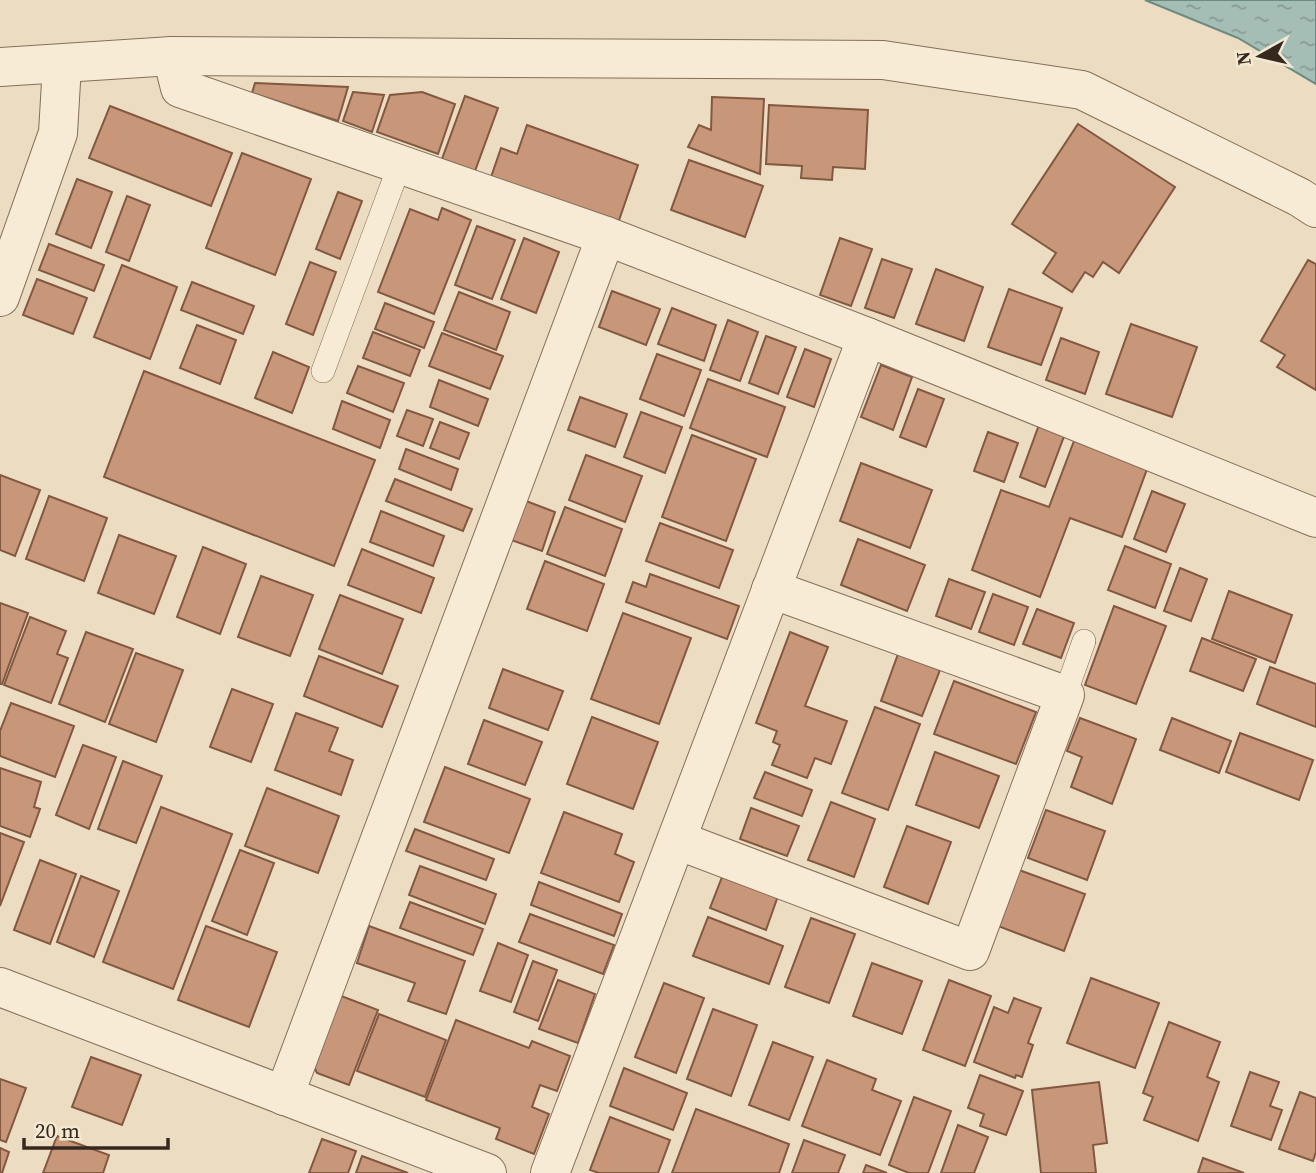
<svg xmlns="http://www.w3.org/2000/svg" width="1316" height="1173" viewBox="0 0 1316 1173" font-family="'Source Serif 4',serif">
<defs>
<pattern id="water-ripples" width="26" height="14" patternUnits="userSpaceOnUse" patternTransform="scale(1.75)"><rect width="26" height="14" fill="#a4beb6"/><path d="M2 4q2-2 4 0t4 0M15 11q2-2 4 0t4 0" fill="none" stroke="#869a93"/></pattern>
</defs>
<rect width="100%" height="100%" fill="#ecddc2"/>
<path fill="url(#water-ripples)" stroke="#6c8c83" stroke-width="2" d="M1145,0H1316V84L1238,38Z"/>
<g fill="#c8977a" stroke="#835841" stroke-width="2">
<path d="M255,83L348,87L338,121L252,93Z"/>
<path d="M353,92L384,95L372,132L343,121Z"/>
<path d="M422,92L455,104L438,154L377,132L390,95Z"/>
<path d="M465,96L498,108L475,171L442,159Z"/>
<path d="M712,97L764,99L760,174L688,147L699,125L711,130Z"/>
<path d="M769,105L868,110L865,169L833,167L832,180L801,178L802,166L766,164Z"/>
<path d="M110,106L232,153L211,206L89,158Z"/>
<path d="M1078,124L1175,187L1119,273L1103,262L1093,277L1085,272L1072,292L1043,273L1056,253L1012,224Z"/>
<path d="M527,125L638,165L616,229L489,183L501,148L517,154Z"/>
<path d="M242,153L311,179L275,275L206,248Z"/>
<path d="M689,160L763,186L745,237L671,210Z"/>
<path d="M77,179L112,192L91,248L56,234Z"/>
<path d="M338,192L362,201L340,259L316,249Z"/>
<path d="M127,196L150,205L129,261L106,252Z"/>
<path d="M442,208L471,220L434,314L378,292L410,209L438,220Z"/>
<path d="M477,226L515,240L492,299L455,285Z"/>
<path d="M524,238L559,252L536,313L501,299Z"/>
<path d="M840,238L872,249L851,306L820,295Z"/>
<path d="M49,244L104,265L94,291L39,270Z"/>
<path d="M882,259L912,269L894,318L865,308Z"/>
<path d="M1308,260L1316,264V390L1277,367L1285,355L1261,341Z"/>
<path d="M310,262L336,272L313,335L286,324Z"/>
<path d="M122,265L177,287L150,359L94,337Z"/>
<path d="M936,269L983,287L964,341L916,324Z"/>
<path d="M37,279L87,298L73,334L23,315Z"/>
<path d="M192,282L254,306L243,334L181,310Z"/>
<path d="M1009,289L1062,308L1041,365L988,347Z"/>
<path d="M612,291L660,309L646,345L599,327Z"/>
<path d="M459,292L510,312L496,350L444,330Z"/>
<path d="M385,303L434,322L424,348L375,329Z"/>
<path d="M672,308L716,325L704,361L658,344Z"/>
<path d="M728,320L758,332L740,381L710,370Z"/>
<path d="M1131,324L1197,347L1172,417L1106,394Z"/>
<path d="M197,325L236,340L220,384L180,368Z"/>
<path d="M373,332L420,350L410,376L363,358Z"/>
<path d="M442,333L503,356L490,389L429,366Z"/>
<path d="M766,336L796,347L778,394L749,383Z"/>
<path d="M1061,338L1099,352L1085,394L1046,380Z"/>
<path d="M805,349L831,359L814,407L787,397Z"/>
<path d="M273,352L309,367L292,413L255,398Z"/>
<path d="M657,354L701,370L684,416L640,399Z"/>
<path d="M881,365L912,377L893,430L861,417Z"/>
<path d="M358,366L404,383L393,412L347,393Z"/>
<path d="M144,371L375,460L334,566L104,477Z"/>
<path d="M708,379L785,407L767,457L690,428Z"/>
<path d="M439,380L488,399L478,426L430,407Z"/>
<path d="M918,389L944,399L926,447L900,437Z"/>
<path d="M580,397L627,414L615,447L568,430Z"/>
<path d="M342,401L390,420L380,448L333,429Z"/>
<path d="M407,410L433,419L423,446L397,436Z"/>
<path d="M641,412L682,427L665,473L624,457Z"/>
<path d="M440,422L469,433L459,459L430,448Z"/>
<path d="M1040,422L1066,431L1045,487L1020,477Z"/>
<path d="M988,432L1018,443L1004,482L974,471Z"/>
<path d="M1077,433L1150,461L1122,537L1070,518L1040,597L972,570L1001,490L1049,507Z"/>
<path d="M692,435L756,459L726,541L662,517Z"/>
<path d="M406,449L458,469L451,490L399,469Z"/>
<path d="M586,455L642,476L625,522L569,500Z"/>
<path d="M861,463L932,490L910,548L840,521Z"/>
<path d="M0,475L40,490L15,556L0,550Z"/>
<path d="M395,479L472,509L463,531L386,501Z"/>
<path d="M1152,491L1185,504L1166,552L1134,539Z"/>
<path d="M49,496L107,518L84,581L26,559Z"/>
<path d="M526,501L555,512L542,551L511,540Z"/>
<path d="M565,507L622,529L605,576L547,554Z"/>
<path d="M381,511L444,536L433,566L370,542Z"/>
<path d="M660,523L733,550L719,588L646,561Z"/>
<path d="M119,535L176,556L154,614L98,593Z"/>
<path d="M858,539L925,565L907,611L841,585Z"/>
<path d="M1125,546L1171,564L1155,608L1108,590Z"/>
<path d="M203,547L246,564L220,634L177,617Z"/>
<path d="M362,549L434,578L421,613L348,585Z"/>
<path d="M545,561L604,584L587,631L527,609Z"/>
<path d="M1180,568L1207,579L1191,621L1164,611Z"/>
<path d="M650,574L739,606L727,639L626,602L633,582L646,587Z"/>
<path d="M261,576L313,595L290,656L238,637Z"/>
<path d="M949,579L985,592L971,629L936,616Z"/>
<path d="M1229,591L1292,615L1275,663L1212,639Z"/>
<path d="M993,594L1028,607L1014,645L979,632Z"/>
<path d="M340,595L403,619L382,674L319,649Z"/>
<path d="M0,603L28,613L2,684H0Z"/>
<path d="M1114,606L1166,626L1136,704L1085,685Z"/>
<path d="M1037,609L1074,623L1061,658L1023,644Z"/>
<path d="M623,613L691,638L659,724L591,699Z"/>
<path d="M30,617L66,631L57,654L68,658L51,703L4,685Z"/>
<path d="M86,632L133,649L105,722L59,704Z"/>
<path d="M790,632L828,647L805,706L847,721L831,764L815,758L807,778L772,765L780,745L773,742L777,731L756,723Z"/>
<path d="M1202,638L1256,659L1243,691L1190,671Z"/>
<path d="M136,653L183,670L156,742L109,724Z"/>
<path d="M898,654L940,670L922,716L881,701Z"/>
<path d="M319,656L398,686L382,727L304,696Z"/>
<path d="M1270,667L1316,684V727L1257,704Z"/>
<path d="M503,669L563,691L548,730L489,708Z"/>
<path d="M954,681L1036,712L1016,764L934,734Z"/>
<path d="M232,689L273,704L251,762L210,747Z"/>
<path d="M11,703L74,726L55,777L0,756V731Z"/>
<path d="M875,707L920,724L888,810L842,793Z"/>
<path d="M296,713L338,728L329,751L353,760L341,795L275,770Z"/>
<path d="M592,717L658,742L633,809L567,784Z"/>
<path d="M1080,718L1136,739L1112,804L1071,787L1082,757L1067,751Z"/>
<path d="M1172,718L1231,741L1219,773L1160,750Z"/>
<path d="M484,720L542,742L525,785L468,764Z"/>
<path d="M1240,733L1313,760L1299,800L1226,772Z"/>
<path d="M83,745L116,757L89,829L56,815Z"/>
<path d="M935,752L999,776L979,828L916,805Z"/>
<path d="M123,761L162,776L136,843L98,829Z"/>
<path d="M445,767L530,799L509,853L424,822Z"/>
<path d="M0,768L41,782L34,807L40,809L30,837L0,826Z"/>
<path d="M765,772L812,790L802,816L754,798Z"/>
<path d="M267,788L339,816L318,873L245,846Z"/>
<path d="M831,802L875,819L854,877L808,860Z"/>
<path d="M161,807L232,834L173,989L103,962Z"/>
<path d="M751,808L799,826L787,856L740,839Z"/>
<path d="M1046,810L1105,831L1087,880L1028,858Z"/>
<path d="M564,812L622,834L615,854L634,862L619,902L541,873Z"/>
<path d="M907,826L951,842L928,904L884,887Z"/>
<path d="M415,829L494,859L486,880L406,851Z"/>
<path d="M0,833L24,842L0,906Z"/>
<path d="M240,850L274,863L247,935L212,921Z"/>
<path d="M40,860L76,874L50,944L14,930Z"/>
<path d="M420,866L496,894L485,924L409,895Z"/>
<path d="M1019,870L1085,894L1064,951L998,926Z"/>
<path d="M724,872L779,893L766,930L710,908Z"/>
<path d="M81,876L119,891L94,957L57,942Z"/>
<path d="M539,882L622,914L614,936L531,905Z"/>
<path d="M410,902L483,929L473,955L400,928Z"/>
<path d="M530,914L614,945L603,974L519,942Z"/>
<path d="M708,917L783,946L769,984L693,956Z"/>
<path d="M811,918L855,934L829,1003L785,987Z"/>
<path d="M206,926L277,952L249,1027L178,1000Z"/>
<path d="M369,926L465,961L446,1014L408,1001L415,983L357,963Z"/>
<path d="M498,943L528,955L511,1002L480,991Z"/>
<path d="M533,961L557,970L538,1021L514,1012Z"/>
<path d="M872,963L922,981L902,1034L853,1016Z"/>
<path d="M1091,978L1159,1003L1135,1068L1067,1043Z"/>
<path d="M558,980L595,994L578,1043L539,1029Z"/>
<path d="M949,980L991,996L965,1066L923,1050Z"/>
<path d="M664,983L704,998L676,1073L635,1057Z"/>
<path d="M336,994L378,1010L349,1085L317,1073L311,1061Z"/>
<path d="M1014,998L1041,1008L1028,1043L1033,1045L1022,1077L1016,1075L1015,1078L974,1062L994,1007L1008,1013Z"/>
<path d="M713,1009L757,1025L731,1096L687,1079Z"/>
<path d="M379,1014L446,1040L425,1097L357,1071Z"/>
<path d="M456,1020L529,1048L532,1041L570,1056L557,1091L540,1085L532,1107L549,1114L534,1154L496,1139L500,1128L426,1100Z"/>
<path d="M1169,1022L1220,1042L1207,1077L1219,1082L1198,1141L1144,1120L1153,1097L1143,1093Z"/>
<path d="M773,1042L813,1057L789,1120L749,1105Z"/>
<path d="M91,1057L141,1075L122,1125L72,1107Z"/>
<path d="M827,1060L876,1079L872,1090L901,1101L880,1155L802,1126Z"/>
<path d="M624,1068L687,1093L673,1130L610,1106Z"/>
<path d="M1250,1072L1279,1082L1270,1106L1282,1110L1271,1140L1231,1126Z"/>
<path d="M980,1075L1023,1091L1006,1135L980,1126L984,1114L968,1108Z"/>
<path d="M0,1079L26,1088L6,1142L0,1140Z"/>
<path d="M1099,1082L1107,1143L1093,1145L1096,1173H1041L1032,1090Z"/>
<path d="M1300,1092L1316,1098V1152L1313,1161L1279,1149Z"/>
<path d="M914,1097L951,1111L928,1173H909L889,1165Z"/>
<path d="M696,1109L789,1144L779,1173H672Z"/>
<path d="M610,1117L670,1140L658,1173H599L590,1170Z"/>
<path d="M958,1125L988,1137L974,1173H941Z"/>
<path d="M57,1136L109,1155L103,1173H43Z"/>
<path d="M322,1139L356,1151L348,1173H309Z"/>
<path d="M804,1140L845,1155L838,1173H792Z"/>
<path d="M0,1148L9,1152L2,1173H0Z"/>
<path d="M362,1156L408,1173H356Z"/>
<path d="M1203,1158L1244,1173H1198Z"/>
<path d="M866,1165L887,1173H863Z"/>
</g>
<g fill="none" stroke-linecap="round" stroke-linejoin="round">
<g stroke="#856f5a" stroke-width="24">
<g id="service">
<path d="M323,371L400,164"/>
<path d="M1065,695L1084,641"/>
</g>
</g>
<g stroke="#856f5a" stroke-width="40">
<g id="minor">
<path d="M172,56L180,88L606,236L867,337L1316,518"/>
<path d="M0,297L58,133L62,65"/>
<path d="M677,840L970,951L1065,695L771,589"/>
<path d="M0,987L487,1173"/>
<path d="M284,1096L606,236"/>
<path d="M550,1173L867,337"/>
</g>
</g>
<g stroke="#856f5a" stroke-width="40">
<path id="tertiary" d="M0,67L172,56L883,60L1082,90L1299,197L1316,208"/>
</g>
<use href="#service" stroke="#f7ebd5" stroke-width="23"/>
<use href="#minor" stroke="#f7ebd5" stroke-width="38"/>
<use href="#tertiary" stroke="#f7ebd5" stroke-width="38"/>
</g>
<g transform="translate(1260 56) rotate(262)" stroke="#f3e8d2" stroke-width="5" paint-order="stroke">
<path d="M0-5L12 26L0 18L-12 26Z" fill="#35281e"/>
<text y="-10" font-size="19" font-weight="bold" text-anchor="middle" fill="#35281e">N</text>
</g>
<path d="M24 1138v10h144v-10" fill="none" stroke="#35281e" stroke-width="3.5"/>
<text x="35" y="1138" font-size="21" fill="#35281e" stroke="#f3e8d2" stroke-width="5" paint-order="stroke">20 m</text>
</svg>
